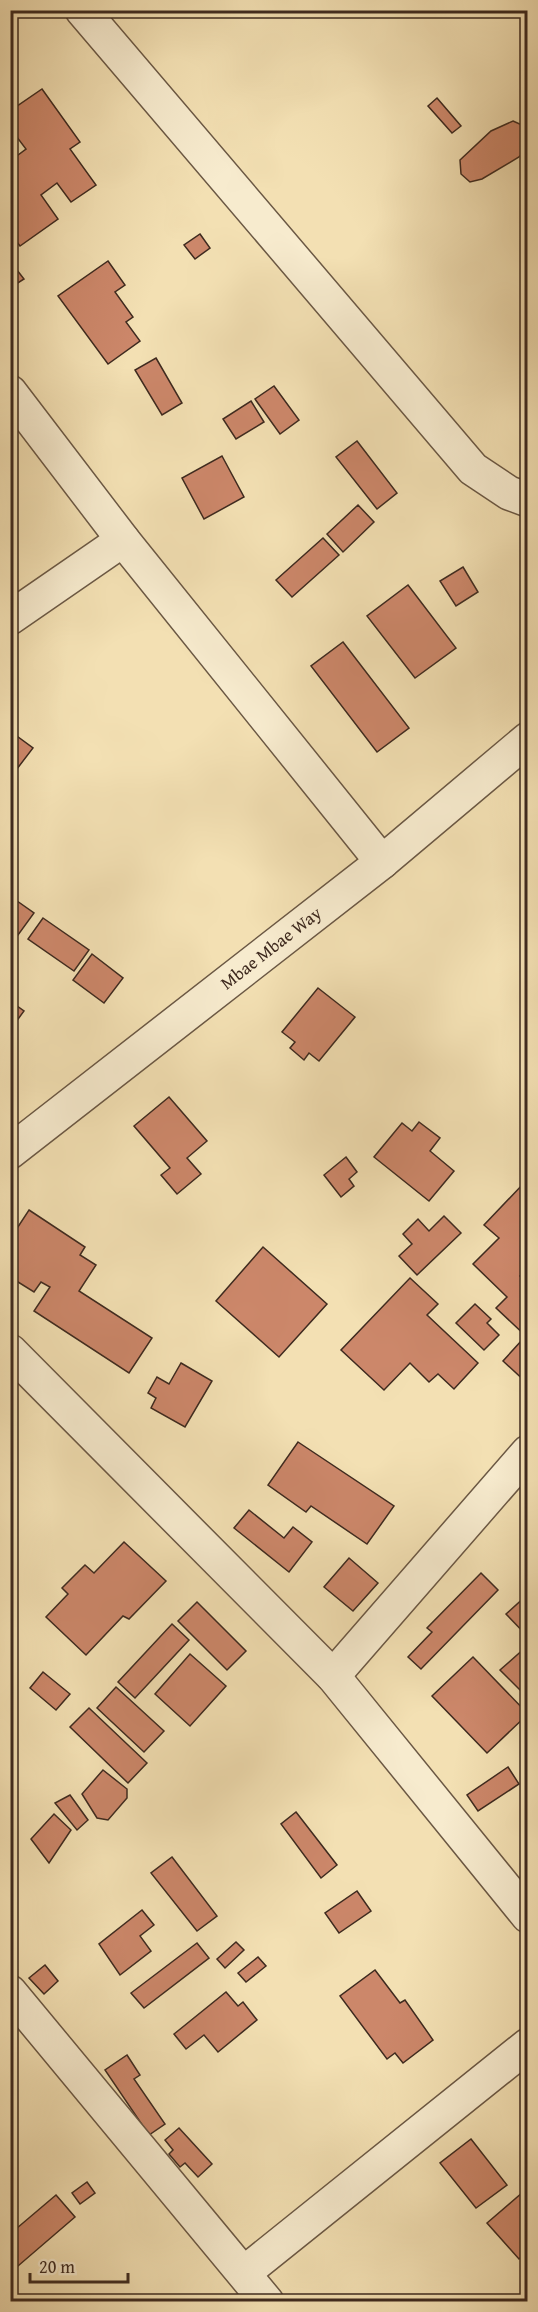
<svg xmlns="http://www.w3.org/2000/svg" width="538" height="2312" viewBox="0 0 538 2312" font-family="'Gentium Book Plus',serif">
<rect width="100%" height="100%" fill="#f3e0b3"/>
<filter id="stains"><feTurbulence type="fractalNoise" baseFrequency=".00333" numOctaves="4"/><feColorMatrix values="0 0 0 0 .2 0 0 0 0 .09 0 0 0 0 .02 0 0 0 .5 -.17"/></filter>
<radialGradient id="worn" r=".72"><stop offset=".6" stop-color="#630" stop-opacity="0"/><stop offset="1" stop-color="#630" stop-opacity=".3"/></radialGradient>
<g fill="#cc876a" stroke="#3e2a1f" stroke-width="1.5">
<path d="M42,89L80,142L70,149L96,185L71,202L57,183L41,195L58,219L20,246L10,233V153L14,158L26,149L10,128V111Z"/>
<path d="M437,98L461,126L452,133L428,106Z"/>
<path d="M513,121L522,125L528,133V147L519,157L482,179L470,182L461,174L460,160L491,131Z"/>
<path d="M200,234L210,248L195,259L184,245Z"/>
<path d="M10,261L24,279L10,288Z"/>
<path d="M108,261L125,285L115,292L133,317L126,322L140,341L108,364L58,296Z"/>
<path d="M156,358L182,403L162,415L135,370Z"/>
<path d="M274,386L299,420L280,434L255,399Z"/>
<path d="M251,401L264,422L236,439L223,419Z"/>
<path d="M357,441L397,493L377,509L336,457Z"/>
<path d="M222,456L244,497L204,519L182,478Z"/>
<path d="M358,505L374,522L343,552L327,534Z"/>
<path d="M323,538L339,555L292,597L276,580Z"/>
<path d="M463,567L478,592L456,606L440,581Z"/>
<path d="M408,585L456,648L415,678L367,616Z"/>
<path d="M343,642L409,728L377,752L311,666Z"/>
<path d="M10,731L33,748L10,778Z"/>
<path d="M10,896L34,913L10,946Z"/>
<path d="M43,918L89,950L74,971L28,939Z"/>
<path d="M92,954L123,978L104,1003L73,980Z"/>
<path d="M318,988L355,1017L319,1061L309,1053L304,1060L290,1048L295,1042L282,1032Z"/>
<path d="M10,1001L24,1011L10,1030Z"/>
<path d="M169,1097L207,1141L187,1158L201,1174L177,1194L161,1175L170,1168L134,1126Z"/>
<path d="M419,1122L440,1138L430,1151L454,1171L429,1201L374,1157L402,1123L412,1131Z"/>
<path d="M346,1157L357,1172L349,1179L354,1186L341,1197L324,1175Z"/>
<path d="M524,1183L528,1187V1269L520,1276L528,1283V1338L496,1308L507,1297L473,1264L499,1238L484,1225Z"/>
<path d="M29,1210L85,1247L80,1255L96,1265L79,1291L152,1338L129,1373L34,1311L50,1287L41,1282L34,1292L10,1277V1239Z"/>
<path d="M444,1216L461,1233L417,1275L399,1256L412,1244L403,1234L418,1219L429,1231Z"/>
<path d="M263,1247L327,1304L279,1357L216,1301Z"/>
<path d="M410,1278L438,1304L427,1315L478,1363L454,1389L438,1374L429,1382L410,1363L384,1390L341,1350Z"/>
<path d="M475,1304L491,1319L487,1323L499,1335L484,1350L456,1323Z"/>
<path d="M522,1340L528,1345V1384L503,1361Z"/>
<path d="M181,1363L212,1381L185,1427L151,1408L156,1398L148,1393L157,1377L169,1384Z"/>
<path d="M298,1442L394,1506L367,1544L311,1506L306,1512L268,1485Z"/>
<path d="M249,1510L284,1538L293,1527L312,1542L289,1572L234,1528Z"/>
<path d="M124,1542L166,1581L129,1619L123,1616L86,1655L46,1617L68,1594L62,1588L85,1565L94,1573Z"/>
<path d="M349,1558L378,1583L353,1611L324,1587Z"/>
<path d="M481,1573L498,1590L421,1669L408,1657L432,1632L427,1628Z"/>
<path d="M526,1596L528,1597V1637L506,1614Z"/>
<path d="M197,1602L246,1651L227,1670L178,1621Z"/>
<path d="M172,1624L189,1640L135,1698L118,1682Z"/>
<path d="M526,1647L528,1649V1698L500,1670Z"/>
<path d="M190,1654L226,1686L190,1726L155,1694Z"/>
<path d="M473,1657L528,1714L487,1753L432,1696Z"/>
<path d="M43,1672L70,1694L56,1710L30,1688Z"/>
<path d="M116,1687L164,1731L144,1752L97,1708Z"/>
<path d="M89,1708L147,1763L128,1783L70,1727Z"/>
<path d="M508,1767L519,1784L478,1811L467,1795Z"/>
<path d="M103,1770L127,1789V1798L108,1820L97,1818L82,1794Z"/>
<path d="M70,1795L88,1820L77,1830L55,1803Z"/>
<path d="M296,1812L337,1865L321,1878L281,1824Z"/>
<path d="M54,1814L71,1830L49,1863L31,1839Z"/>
<path d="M172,1857L217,1916L197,1931L151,1873Z"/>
<path d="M357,1891L371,1911L339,1933L325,1913Z"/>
<path d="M142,1910L154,1925L140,1936L151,1951L120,1975L99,1944Z"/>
<path d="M236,1942L244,1950L225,1968L217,1959Z"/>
<path d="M197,1943L209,1958L144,2008L131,1993Z"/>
<path d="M258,1957L266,1966L246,1982L238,1973Z"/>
<path d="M45,1965L58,1981L44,1994L29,1978Z"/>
<path d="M375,1970L400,2003L405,2000L433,2040L403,2063L395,2053L387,2059L340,1996Z"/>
<path d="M226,1992L238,2006L243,2002L257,2020L218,2052L204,2035L186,2049L174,2034Z"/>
<path d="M127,2055L140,2075L134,2079L165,2124L149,2135L105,2070Z"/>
<path d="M179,2128L212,2164L198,2177L185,2163L180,2167L169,2154L173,2150L165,2140Z"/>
<path d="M471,2139L507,2185L476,2208L440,2163Z"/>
<path d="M87,2182L95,2193L80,2204L72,2193Z"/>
<path d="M523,2192L528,2198V2251L519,2259L487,2223Z"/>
<path d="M56,2195L75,2217L11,2272L10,2234Z"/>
</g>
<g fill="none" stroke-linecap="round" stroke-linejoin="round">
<g stroke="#6b5844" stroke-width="36">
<g id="minor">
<path d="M82,10L473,469L509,493L528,500"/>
<path d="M10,392L123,540L382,862"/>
<path d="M10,618L123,540"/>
<path d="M10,1351L333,1676L528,1916"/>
<path d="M333,1676L528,1452"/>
<path d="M10,1992L267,2302"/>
<path d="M244,2273L528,2045"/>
</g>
</g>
<g stroke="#6b5844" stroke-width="36">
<path id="tertiary" d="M10,1152L382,862L528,739"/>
</g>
<use href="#minor" stroke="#f7ebce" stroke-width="33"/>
<use href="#tertiary" stroke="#f7ebce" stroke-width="33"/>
</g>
<g text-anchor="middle" stroke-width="6" stroke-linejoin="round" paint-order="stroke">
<g font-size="18" fill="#3e2a1f" stroke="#f7ebce">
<text transform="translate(271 948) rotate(-38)" y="6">Mbae Mbae Way</text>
</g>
</g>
<rect width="538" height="2312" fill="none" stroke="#f3e0b3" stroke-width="36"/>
<rect x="12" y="12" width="514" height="2288" fill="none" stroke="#3e2a1f" stroke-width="3"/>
<rect x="18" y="18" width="502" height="2276" fill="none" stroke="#3e2a1f" stroke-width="1.5"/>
<path d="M30 2273v9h98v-9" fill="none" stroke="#3e2a1f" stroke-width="3"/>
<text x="39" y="2273" font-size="18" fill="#3e2a1f" stroke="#f7ebce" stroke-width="4.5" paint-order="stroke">20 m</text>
<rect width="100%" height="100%" filter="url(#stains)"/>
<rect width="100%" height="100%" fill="url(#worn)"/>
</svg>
